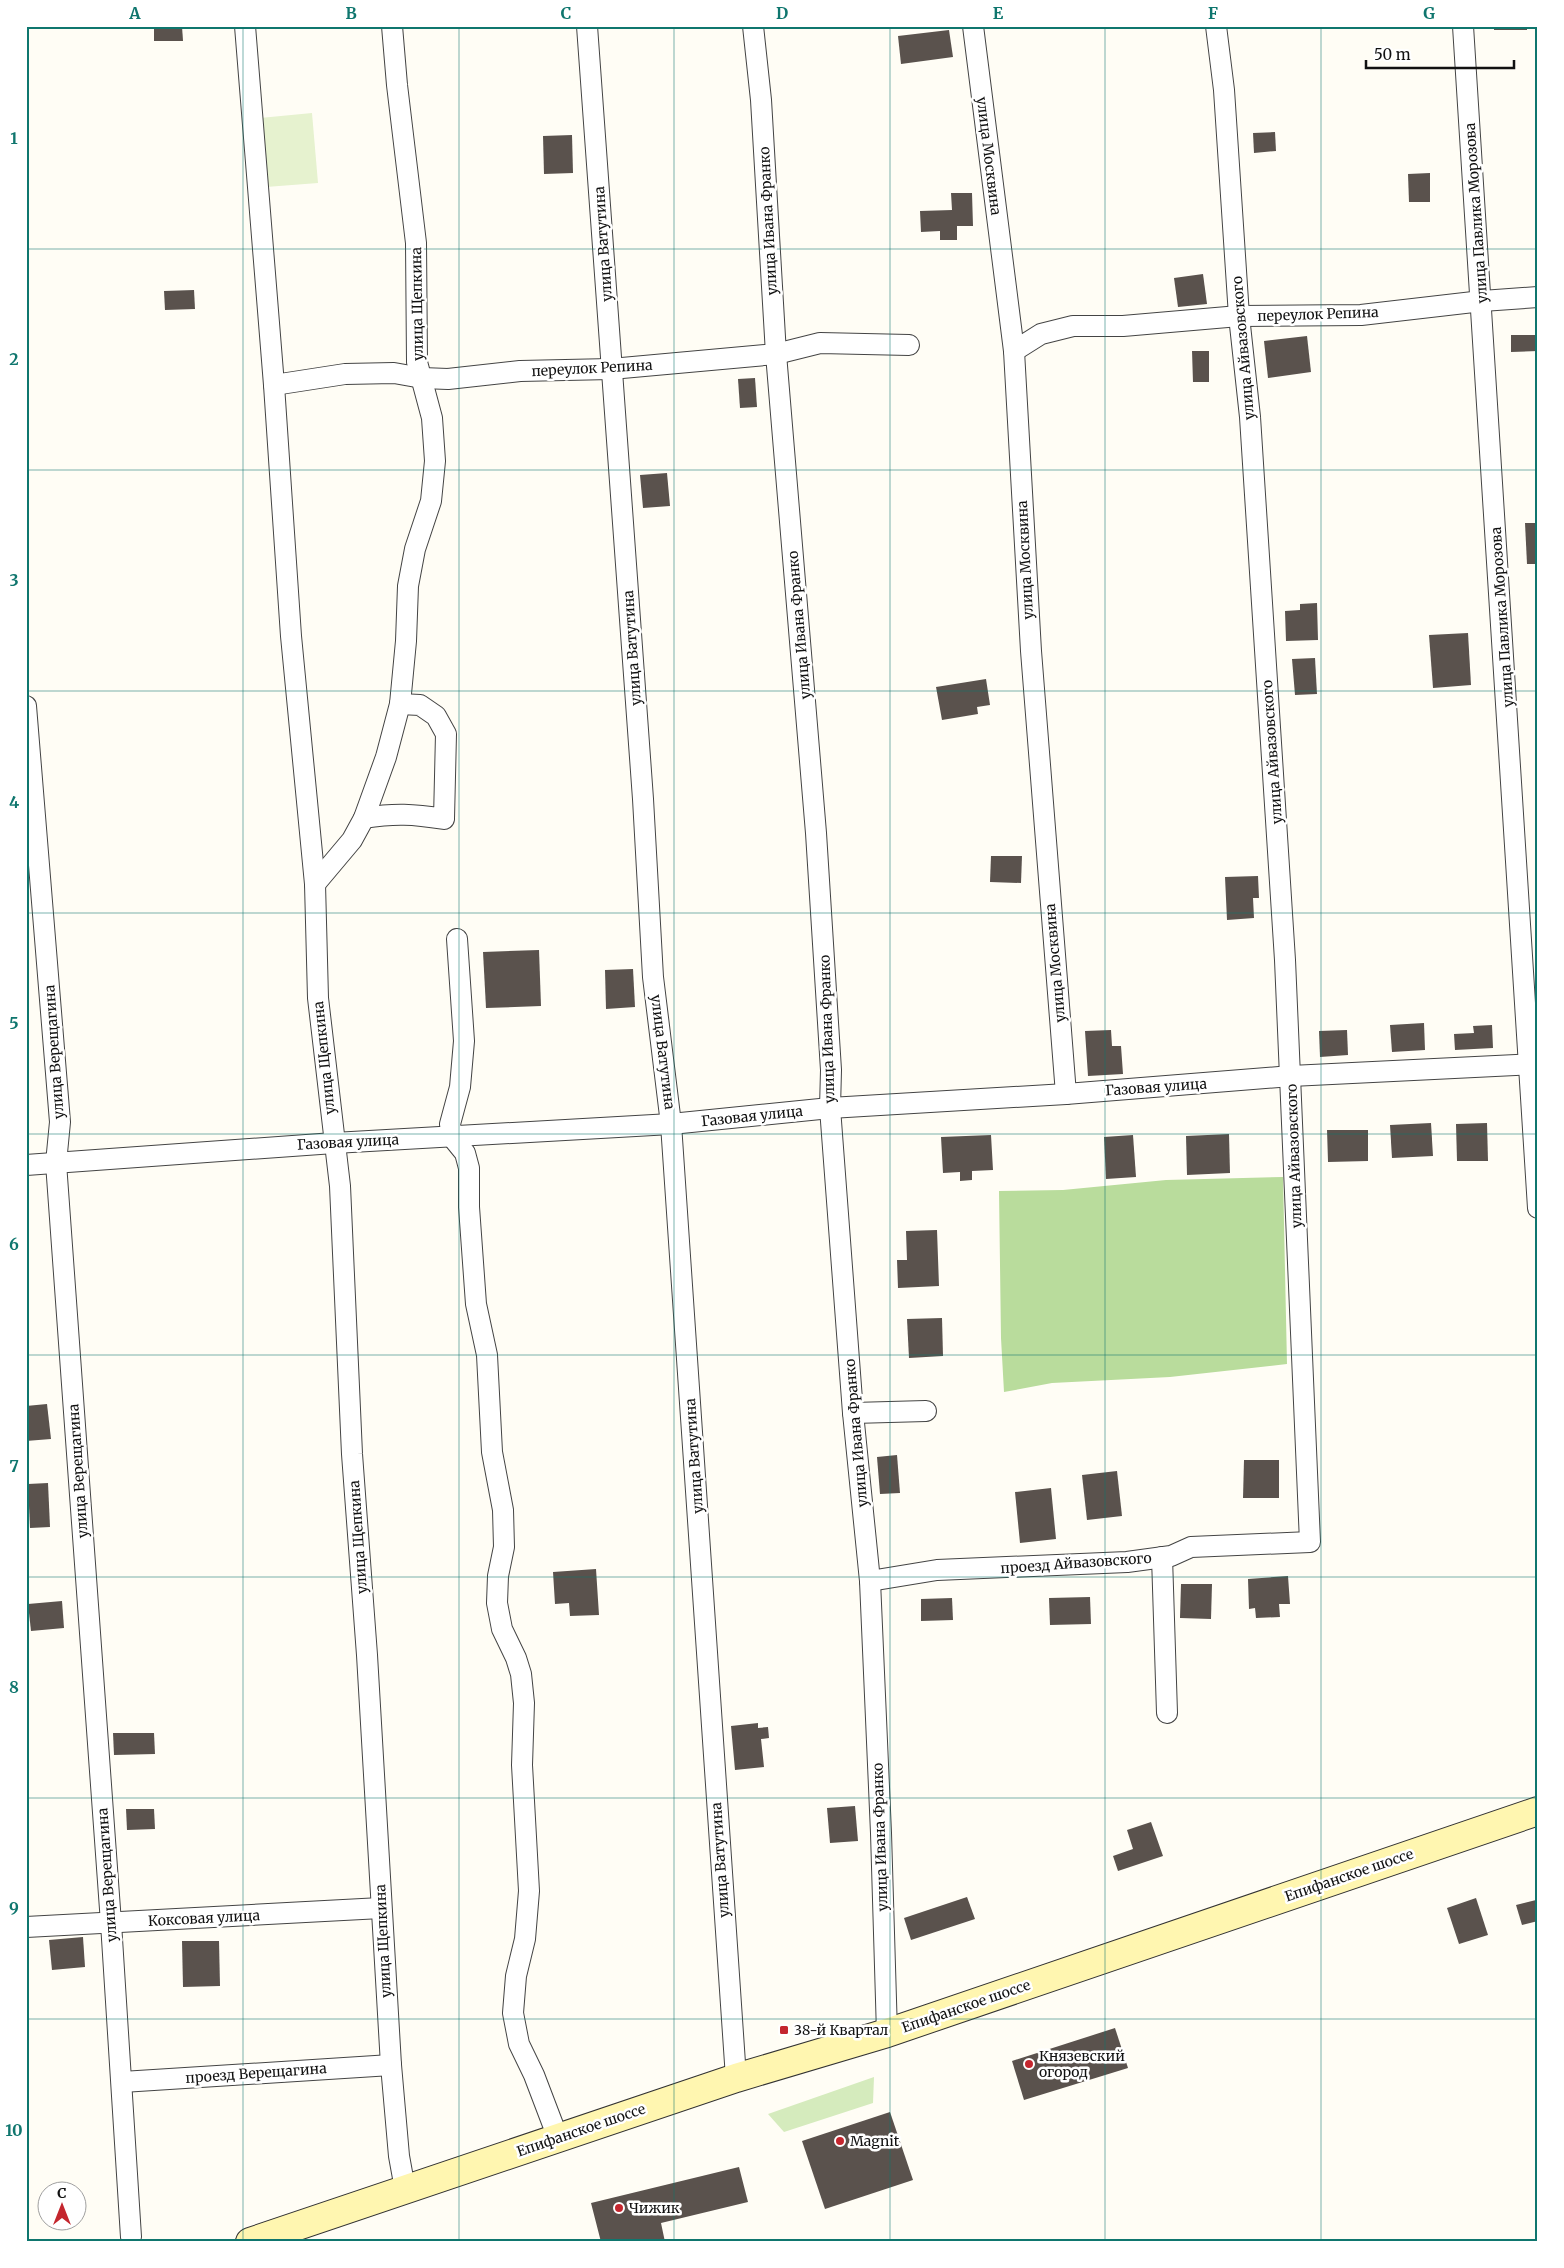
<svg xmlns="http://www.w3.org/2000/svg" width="1564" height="2268" viewBox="0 0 1564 2268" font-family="Merriweather,serif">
<rect width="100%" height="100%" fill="#fffdf5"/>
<path fill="#d5ebbd" d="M874,2077L873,2103L784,2132L768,2114Z"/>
<path fill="#b9dc9c" d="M1283,1177L1287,1364L1170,1377L1052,1383L1004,1392L1001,1338L999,1191L1063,1190L1166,1180Z"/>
<path fill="#e6f2cf" d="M312,113L318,183L266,187L260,118Z"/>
<g fill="#5a524d">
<path d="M154,26H182L183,41H154Z"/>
<rect x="1494" y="26" width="33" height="4"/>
<path d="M949,30L953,57L901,64L898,36Z"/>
<path d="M1275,132L1276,151L1254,153L1253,133Z"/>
<path d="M572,135L573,173L544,174L543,136Z"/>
<path d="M1430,173V202H1409L1408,174Z"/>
<path d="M951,193H972L973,226H957V240H940V231L921,232L920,211L952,210Z"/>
<path d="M1203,274L1207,304L1178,307L1174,278Z"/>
<path d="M194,290L195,309L165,310L164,291Z"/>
<path d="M1511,335H1538V351L1511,352Z"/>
<path d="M1307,336L1311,372L1268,378L1264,341Z"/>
<path d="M1192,351H1209V382H1193Z"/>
<path d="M755,378L757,407L740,408L738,379Z"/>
<path d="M667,473L670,506L643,508L640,475Z"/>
<path d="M1525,523H1538V564H1527Z"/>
<path d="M1317,603L1318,640L1286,641L1285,611L1300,610V604Z"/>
<path d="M1468,633L1471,685L1433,688L1429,635Z"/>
<path d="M1315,658L1317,694L1295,695L1292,659Z"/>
<path d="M986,679L990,705L977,707L978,714L942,720L936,687Z"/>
<path d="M991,856H1022L1021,883L990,882Z"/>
<path d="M1258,876L1259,898H1253L1254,918L1227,920L1225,877Z"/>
<path d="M539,950L541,1006L486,1008L483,952Z"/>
<path d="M633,969L635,1007L606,1009L605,970Z"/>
<path d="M1424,1023L1425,1050L1392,1052L1390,1025Z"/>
<path d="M1492,1025L1493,1048L1455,1050L1454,1034L1474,1033L1473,1026Z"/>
<path d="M1111,1030L1112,1046H1121L1123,1074L1088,1076L1085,1031Z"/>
<path d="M1347,1030L1348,1055L1320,1057L1319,1031Z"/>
<path d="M1431,1123L1433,1156L1392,1158L1390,1125Z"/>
<path d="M1487,1123L1488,1161H1457L1456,1124Z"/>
<path d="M1327,1130H1368V1161L1328,1162Z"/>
<path d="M1229,1134L1230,1173L1187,1175L1186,1136Z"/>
<path d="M991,1135L993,1170L972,1171V1180L960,1181V1172L943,1173L941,1137Z"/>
<path d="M1133,1135L1136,1177L1106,1179L1104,1137Z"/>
<path d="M937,1230L939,1286L898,1288L897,1260H907L906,1231Z"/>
<path d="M942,1318L943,1356L909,1358L907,1319Z"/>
<path d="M47,1404L51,1439L26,1441V1406Z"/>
<path d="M897,1455L900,1493L880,1494L877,1457Z"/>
<path d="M1244,1460H1279V1498H1243Z"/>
<path d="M1117,1471L1122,1516L1087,1520L1082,1475Z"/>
<path d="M48,1483L50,1527L30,1528L28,1484Z"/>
<path d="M1051,1488L1056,1539L1020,1543L1015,1492Z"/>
<path d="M596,1569L599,1615L570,1616L569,1603L555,1604L553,1572Z"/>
<path d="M1288,1576L1290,1604H1279L1280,1617L1256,1618L1255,1608L1249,1609L1248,1579Z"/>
<path d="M1181,1584H1212L1211,1619L1180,1618Z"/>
<path d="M1090,1597L1091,1624L1050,1625L1049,1598Z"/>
<path d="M952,1598L953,1620L921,1621V1599Z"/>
<path d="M62,1601L64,1628L31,1631L28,1604Z"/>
<path d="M758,1723V1728L768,1727L769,1738L761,1739L764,1767L735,1770L731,1726Z"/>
<path d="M113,1733H154L155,1754L114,1755Z"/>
<path d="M855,1806L858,1841L830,1843L827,1808Z"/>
<path d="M126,1809H154L155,1829L127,1830Z"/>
<path d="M1151,1822L1163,1856L1118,1871L1113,1856L1133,1849L1127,1830Z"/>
<path d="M967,1897L975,1919L911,1940L904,1918Z"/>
<path d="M1476,1898L1488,1935L1459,1944L1447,1908Z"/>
<path d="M1536,1900L1538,1921L1522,1925L1516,1905Z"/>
<path d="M83,1937L85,1967L52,1970L49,1940Z"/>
<path d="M182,1941H219L220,1986L183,1987Z"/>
<path d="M1115,2028L1128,2068L1024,2100L1012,2061Z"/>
<path d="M890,2112L913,2180L825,2209L802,2141Z"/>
<path d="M739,2167L748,2202L661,2223L665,2242H601L591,2203Z"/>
</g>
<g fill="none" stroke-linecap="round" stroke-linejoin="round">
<g stroke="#444" stroke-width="22">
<g id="street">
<path d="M245,26L274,385L291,636L315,884L318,998L340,1186L352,1454L367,1655L391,2065L399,2156L405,2189"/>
<path d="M587,26L643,799L653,977L671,1124L736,2078"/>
<path d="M753,26L761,100L776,354L816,833L831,1070L830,1108L853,1413L870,1581L881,1833L887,2033"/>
<path d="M973,26L1014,351L1031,651L1066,1094"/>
<path d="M1463,26L1538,1208"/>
<path d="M1014,351L1041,334L1073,326H1123L1239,316L1361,315L1482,301L1538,297"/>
<path d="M274,385L345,374L394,373L422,378L448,379L520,371L611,369L776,354L820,343L909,345"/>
<path d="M26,706L60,1122L56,1163L111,1923L131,2237"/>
<path d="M364,818C395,813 413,814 444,819L446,734L436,716L420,705L400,704"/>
<path d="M315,884L352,840L364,818L386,757L400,704L406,641L408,586L415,549L431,501L435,461L432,418L417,362L416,243L397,85L392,26"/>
<path d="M457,939L464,1041L460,1087L450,1124L452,1137L465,1153L469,1168V1207L476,1304L487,1355L492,1452L503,1510L504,1547L498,1576L497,1603L502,1629L516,1658L521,1674L524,1703L522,1765L529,1891L525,1939L516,1976L513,2013L519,2044L534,2075L558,2138"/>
<path d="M26,1165L334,1143L671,1124L830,1108L1066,1094L1291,1076L1538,1064"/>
<path d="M853,1413L926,1411"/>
<path d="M1162,1557L1167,1713"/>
<path d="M870,1581L937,1570L1127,1562L1171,1556L1191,1547L1310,1542L1285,960L1250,417L1239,316L1224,90L1216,26"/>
<path d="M26,1927L381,1908"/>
<path d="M122,2082L391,2065"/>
</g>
</g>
<g stroke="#333" stroke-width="30">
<path id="secondary" d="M250,2242L736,2078L887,2033L1538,1811"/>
</g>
<use href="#street" stroke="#fff" stroke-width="20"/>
<use href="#secondary" stroke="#fff6b0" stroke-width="28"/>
</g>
<path fill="none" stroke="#0f766e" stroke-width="1" stroke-opacity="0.55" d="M243,26V2242M459,26V2242M674,26V2242M890,26V2242M1105,26V2242M1321,26V2242M26,249H1538M26,470H1538M26,691H1538M26,913H1538M26,1134H1538M26,1355H1538M26,1577H1538M26,1798H1538M26,2019H1538"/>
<g fill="#c4262e" stroke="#fff" stroke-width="2">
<rect x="779" y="2025" width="10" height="10" rx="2.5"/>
<circle cx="1029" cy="2064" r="5"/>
<circle cx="840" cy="2141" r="5"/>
<circle cx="619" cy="2208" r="5"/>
</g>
<g text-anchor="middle" stroke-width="5" stroke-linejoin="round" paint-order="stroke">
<g font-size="14" fill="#111" stroke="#fff">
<text transform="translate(989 156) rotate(83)" y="5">улица Москвина</text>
<text transform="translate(1476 213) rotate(-94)" y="5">улица Павлика Морозова</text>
<text transform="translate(768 221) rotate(-93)" y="5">улица Ивана Франко</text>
<text transform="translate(603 244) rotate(-94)" y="5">улица Ватутина</text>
<text transform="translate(417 304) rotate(-91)" y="5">улица Щепкина</text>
<text transform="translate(1318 314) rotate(-2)" y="5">переулок Репина</text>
<text transform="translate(1243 348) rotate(-95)" y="5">улица Айвазовского</text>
<text transform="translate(592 368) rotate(-3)" y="5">переулок Репина</text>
<text transform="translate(1025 560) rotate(-93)" y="5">улица Москвина</text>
<text transform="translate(1502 617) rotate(-94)" y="5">улица Павлика Морозова</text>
<text transform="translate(799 625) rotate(-95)" y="5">улица Ивана Франко</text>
<text transform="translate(632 648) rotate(-94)" y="5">улица Ватутина</text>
<text transform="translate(1272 752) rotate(-94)" y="5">улица Айвазовского</text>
<text transform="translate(1055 963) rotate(-95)" y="5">улица Москвина</text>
<text transform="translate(827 1029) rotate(-92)" y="5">улица Ивана Франко</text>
<text transform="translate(54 1052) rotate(-94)" y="5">улица Верещагина</text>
<text transform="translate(663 1052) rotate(83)" y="5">улица Ватутина</text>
<text transform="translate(324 1058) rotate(-96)" y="5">улица Щепкина</text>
<text transform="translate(1156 1087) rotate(-4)" y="5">Газовая улица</text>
<text transform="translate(752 1116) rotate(-6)" y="5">Газовая улица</text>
<text transform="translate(348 1142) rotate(-3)" y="5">Газовая улица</text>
<text transform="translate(1294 1156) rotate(-92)" y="5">улица Айвазовского</text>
<text transform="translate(856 1433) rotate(-95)" y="5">улица Ивана Франко</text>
<text transform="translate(694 1456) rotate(-94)" y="5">улица Ватутина</text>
<text transform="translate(78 1471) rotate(-94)" y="5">улица Верещагина</text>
<text transform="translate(358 1537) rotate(-94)" y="5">улица Щепкина</text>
<text transform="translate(1076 1563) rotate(-4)" y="5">проезд Айвазовского</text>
<text transform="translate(880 1837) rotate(-92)" y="5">улица Ивана Франко</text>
<text transform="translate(720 1860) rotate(-94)" y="5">улица Ватутина</text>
<text transform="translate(107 1875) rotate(-94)" y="5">улица Верещагина</text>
<text transform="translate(1349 1875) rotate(-19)" y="5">Епифанское шоссе</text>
<text transform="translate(204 1918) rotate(-3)" y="5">Коксовая улица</text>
<text transform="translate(383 1941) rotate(-93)" y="5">улица Щепкина</text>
<text transform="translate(966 2006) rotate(-19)" y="5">Епифанское шоссе</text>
<text transform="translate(256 2073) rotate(-4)" y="5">проезд Верещагина</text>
<text transform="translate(581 2130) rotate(-19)" y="5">Епифанское шоссе</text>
</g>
<g font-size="14" fill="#111" stroke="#fff" text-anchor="start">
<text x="794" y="2035">38-й Квартал</text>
<text x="1039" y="2061">Князевский<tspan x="1039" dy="16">огород</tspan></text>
<text x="850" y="2146">Magnit</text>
<text x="629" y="2213">Чижик</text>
</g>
</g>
<rect width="1564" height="2268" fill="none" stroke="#ffffff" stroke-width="55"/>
<g transform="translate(62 2206)"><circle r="24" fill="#ffffff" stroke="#a0a0a0"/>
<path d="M0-4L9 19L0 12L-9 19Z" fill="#c4262e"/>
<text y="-8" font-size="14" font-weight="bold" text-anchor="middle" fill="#111111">С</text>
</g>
<path d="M1366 60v8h148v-8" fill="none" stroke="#111111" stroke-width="2.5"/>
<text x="1374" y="60" font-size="15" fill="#111111" stroke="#ffffff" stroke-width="4" paint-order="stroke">50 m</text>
<rect x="28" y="28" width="1508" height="2212" fill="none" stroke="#0f766e" stroke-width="2"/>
<g font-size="16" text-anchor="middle" font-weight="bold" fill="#0f766e">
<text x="135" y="19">A</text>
<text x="351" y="19">B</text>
<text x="566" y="19">C</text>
<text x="782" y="19">D</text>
<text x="998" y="19">E</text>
<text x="1213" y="19">F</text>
<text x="1429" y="19">G</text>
<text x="14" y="144">1</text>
<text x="14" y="365">2</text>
<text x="14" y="586">3</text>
<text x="14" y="808">4</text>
<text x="14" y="1029">5</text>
<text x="14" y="1250">6</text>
<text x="14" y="1472">7</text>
<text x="14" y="1693">8</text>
<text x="14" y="1914">9</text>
<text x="14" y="2136">10</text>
</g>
</svg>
